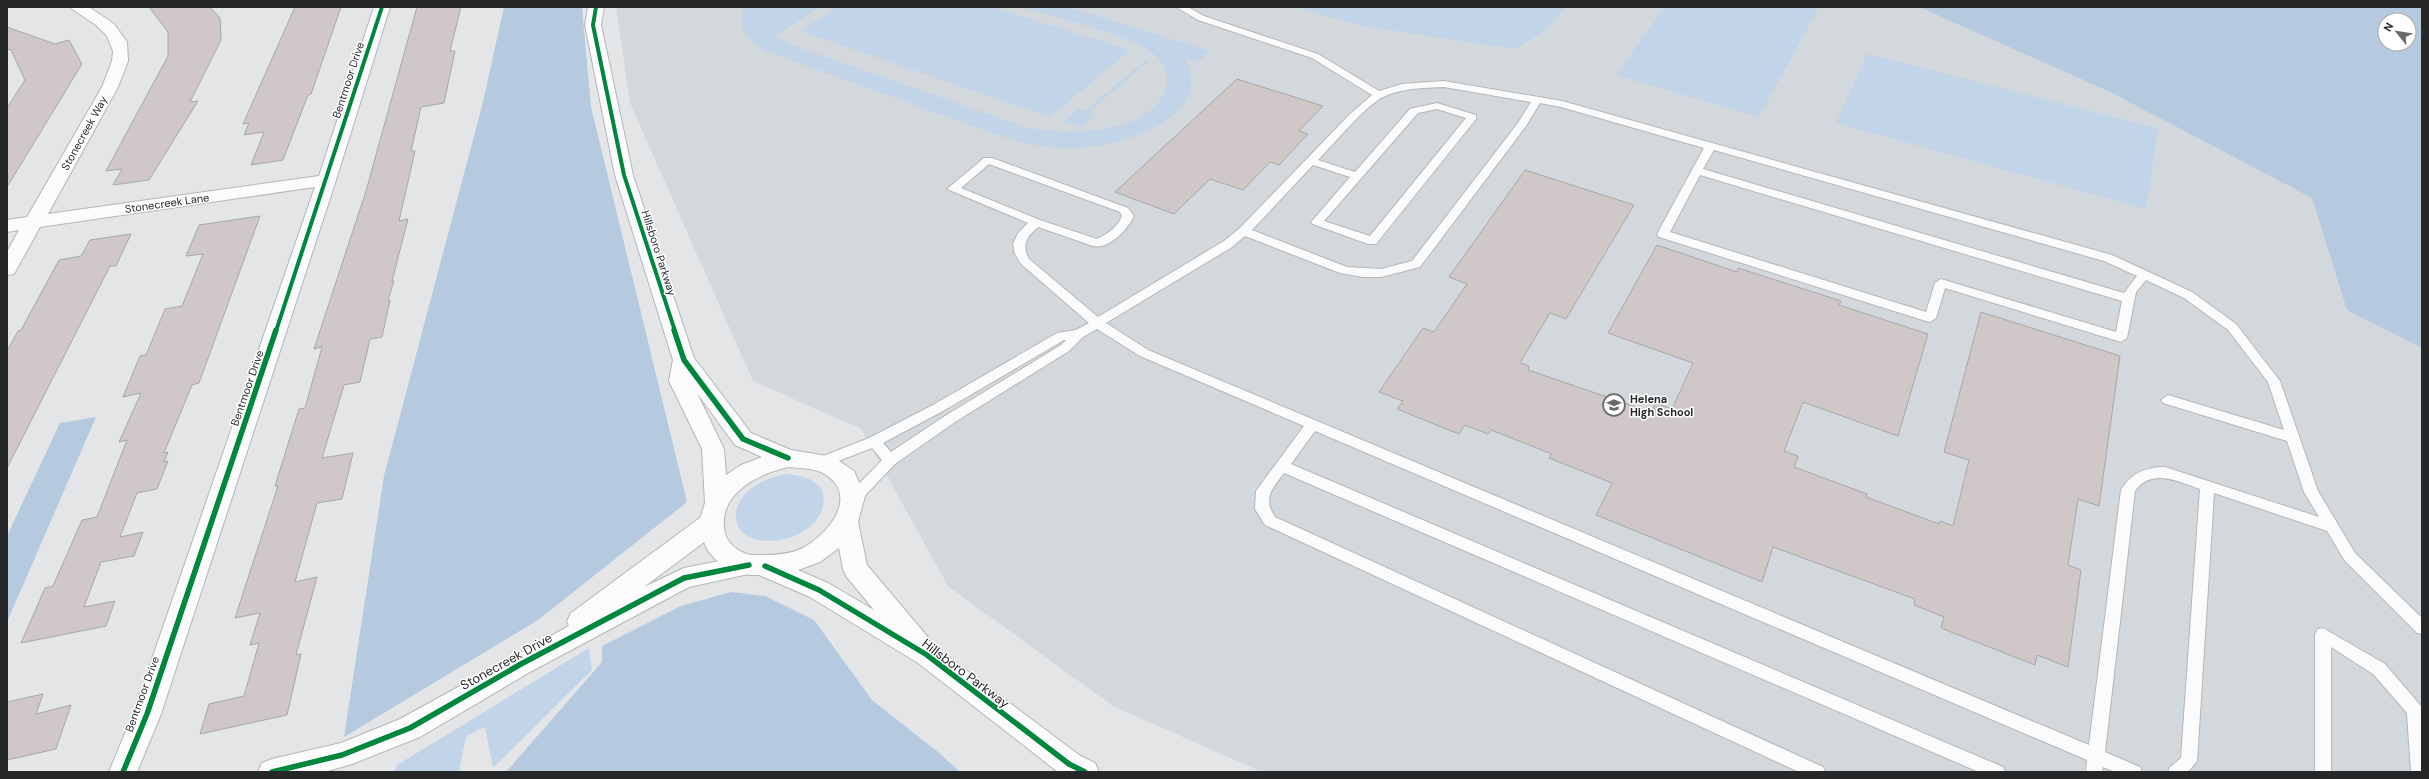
<svg xmlns="http://www.w3.org/2000/svg" width="2429" height="779" viewBox="0 0 2429 779" font-family="'DM Sans',sans-serif">
<rect width="100%" height="100%" fill="#e3e5e7"/>
<path fill="#d3d8dd" d="M616,7H1919L2110,92L2312,198L2347,309L2422,348V772H1262L1113,706L948,586L861,429L753,381L630,103Z"/>
<g fill="#c2d4e7">
<path d="M745,7H820L775,36L792,45L1022,126C1060,137 1151,136 1166,88C1170,76 1165,64 1155,55C1135,36 1053,17 1022,7H1068L1210,51L1198,62L1185,58C1216,119 1122,145 1079,148C1054,149 1030,145 1006,138L763,50C748,40 735,26 745,7Z"/>
<path d="M838,7H992L1130,50L1050,117L800,31Z"/>
<path d="M1295,7H1566L1546,30L1515,49L1362,26Z"/>
<path d="M1665,7H1819L1759,117L1616,75Z"/>
<path d="M1867,54L2158,128L2146,209L1836,123Z"/>
<path d="M1147,59L1150,60L1089,112L1095,114L1080,128L1063,122L1079,109L1085,111Z"/>
<path d="M785,474C810,475 833,486 820,514C815,525 802,533 792,537C724,558 713,489 785,474Z"/>
<path d="M589,648L592,670L493,768L485,727L466,736L459,772H394L397,765Z"/>
</g>
<g fill="#b6cadf" fill-rule="evenodd">
<path d="M504,7H582L591,107L687,502L538,620L344,737L384,476L483,102Z"/>
<path d="M1919,7H2422V348L2347,310L2312,198L2110,92ZM2385,20H2409V44H2385Z"/>
<path d="M96,417L7,622V536L60,423Z"/>
<path d="M731,592L765,596L814,620L872,700L938,752L960,772H506L602,662V646L681,606Z"/>
</g>
<g fill="#d0c7c8" stroke="#a8a8a9">
<path d="M149,7H210L220,18L221,40L190,102L198,101L149,180L113,185L122,169L106,171L168,56V32Z"/>
<path d="M295,7H341L311,94L308,95L283,160L251,165L264,132L244,135L249,123L243,124Z"/>
<path d="M417,7H461L450,51H455L444,103L421,107L411,151H415L399,221L408,219L392,281H394L388,300H390L382,337L370,339L360,382L344,385L322,458L353,453L342,499L317,503L295,582L317,577L296,655L301,654L287,715L200,734L209,704L244,696L259,643L250,645L260,613L235,618L278,486H275L299,409L305,408L322,347L314,349L366,191Z"/>
<path d="M7,27L55,44L69,40L82,64L7,187V108L25,80L11,50L7,49Z"/>
<path d="M1237,79L1323,106L1299,131L1308,134L1279,165L1270,162L1243,190L1210,179L1174,214L1115,192Z"/>
<path d="M1525,170L1634,205L1566,319L1550,313L1520,363L1529,366L1528,370L1651,412L1656,403L1672,409L1693,363L1608,333L1657,245L1737,272L1738,268L1841,301L1839,305L1928,334L1898,436L1803,402L1784,451L1798,456L1794,467L1867,494L1866,497L1939,524L1940,521L1953,526L1969,460L1944,452L1981,312L2120,356L2099,506L2078,499L2068,565L2081,570L2068,667L2037,655L2035,665L1941,628L1944,617L1914,605L1915,599L1773,547L1762,582L1596,515L1612,483L1549,458L1552,454L1491,430L1488,434L1465,425L1459,434L1397,409L1403,401L1379,392L1423,328L1434,332L1467,284L1449,277Z"/>
<path d="M260,216L199,383L192,385L164,453L168,452L164,462L168,461L157,489L137,493L120,537L143,532L134,556L101,562L84,607L115,601L106,626L21,643L45,588L53,586L82,520L97,517L127,440L119,442L141,393L123,397L140,356L146,355L165,309L182,306L203,254L186,256L199,225Z"/>
<path d="M131,234L116,266H110L7,468V351L18,331L21,330L59,260L81,256L90,240Z"/>
<path d="M43,694L36,714L71,705L56,749L7,760V702Z"/>
</g>
<g fill="none" stroke-linecap="round" stroke-linejoin="round">
<g stroke="#b5b6b8" stroke-width="2">
<g id="lane">
<path d="M1176,7H1188L1204,16L1318,54L1379,91L1402,84L1444,81L1562,101L2112,255L2192,292L2236,324L2280,381L2318,491L2355,553L2422,618V634L2417,633L2345,561L2327,531L2214,493L2197,761L2188,772H2168L2170,767L2181,758L2200,489C2177,481 2152,468 2135,491L2105,752L2140,767L2142,772H2115L2103,767L2102,772H2086L2087,760L1315,431L1291,464L2003,767L2005,772H1979L1284,473C1273,488 1262,498 1275,517L1823,767L1825,772H1799L1265,525L1255,509L1256,491L1304,426L1140,356L1097,329L1083,337L1069,351L955,422L895,464L859,502H849L847,498L849,494L882,460L872,448L823,467L818,466L816,462L818,458L869,438L933,405L1057,333L1076,330L1089,323L1021,264L1015,254L1013,244L1018,233L1028,223L947,189L984,158H992L1128,208L1134,216C1128,229 1109,250 1093,246L1038,227C1027,237 1021,244 1029,259L1098,317L1224,241L1240,228L1350,114L1372,95L1312,58L1198,20ZM1444,87L1531,102L1518,123L1412,261L1381,269L1347,267L1252,230L1313,165L1350,177L1313,220L1311,222L1313,224L1368,244H1376L1476,119V115L1437,103L1410,109L1355,172L1318,160C1333,145 1366,105 1383,97C1402,88 1423,88 1444,87ZM1540,103L1561,107L1704,148L1657,234L1659,237L1926,321L1930,322L1936,318L1945,288L2121,342L2127,338L2136,292L2146,280L2184,298L2228,330L2268,382L2284,430L2168,395L2161,400L2163,403L2287,441L2304,492L2319,517L2165,467C2146,467 2131,473 2121,490L2089,745L1148,350L1106,323L1232,247L1245,236L1340,273L1363,277H1381L1420,267L1526,126ZM1437,109L1466,118L1370,236L1324,221L1418,113ZM1714,150L2104,261L2137,276L2124,293L1703,169ZM989,164L1120,212L1122,216C1118,227 1107,234 1097,239L1040,220L961,188ZM1700,175L2122,301L2116,332L1941,279L1935,283L1926,312L1670,232ZM1064,340H1066L1061,345L945,416L891,452L883,443L943,411Z"/>
<path d="M2323,628L2385,664L2421,706L2422,772H2411L2407,713L2373,674L2331,647V772H2315V634L2318,629Z"/>
</g>
</g>
<g stroke="#b5b6b8" stroke-width="2">
<g id="street">
<path d="M69,7H89L114,24L127,42L128,61L118,87L48,214L319,176L374,7H390L336,180L161,714L137,772H109L133,714L315,187L40,227L14,274L7,275V252L19,230L7,232V220L27,217L102,87L112,61L113,51L107,36L96,25Z"/>
<path d="M710,515L719,517L722,524L719,531L644,587L684,568L749,555L758,558L761,565L758,572L689,587L530,672L420,737L352,764L324,772H258L262,763L272,759L341,743L400,719L569,626L567,621L571,613L701,517Z"/>
</g>
</g>
<g stroke="#b5b6b8" stroke-width="2">
<path id="secondary" d="M588,7H604L601,25L633,175L694,358L751,433L791,450L833,457L854,471L865,496L858,522L867,565L927,636L931,644L1079,755L1095,763L1099,772H1058L918,663L810,597L759,575H750L727,568L716,560L708,551L700,533L699,522L705,503L702,449L669,381L673,360L615,175L585,25ZM697,393L735,445L762,457L741,465L726,475L724,449ZM788,467C798,468 812,468 821,472C861,493 831,532 803,548C791,554 778,555 765,555C758,555 750,556 744,553C733,548 725,540 724,528C720,492 759,474 788,467ZM839,548L843,569L846,576L874,610L828,583L798,570L820,562Z"/>
</g>
<use href="#lane" fill="#fbfbfb" fill-rule="evenodd"/>
<use href="#street" fill="#fbfbfb" fill-rule="evenodd"/>
<use href="#secondary" fill="#fbfbfb" fill-rule="evenodd"/>
<g stroke="#fff" stroke-width="6">
<g id="cycleway-far1">
<path d="M596,7L593,25L624,175L675,331"/>
<path d="M276,331L382,7"/>
</g>
</g>
<g stroke="#fff" stroke-width="8">
<g id="cycleway">
<path d="M674,330L684,360L743,439L788,458"/>
<path d="M765,566L819,590L927,655L1069,764L1085,772"/>
<path d="M123,772L147,714L276,330"/>
<path d="M272,772L342,755L410,728L521,664L684,578L749,565"/>
</g>
</g>
<use href="#cycleway-far1" stroke="#00873e" stroke-width="4"/>
<use href="#cycleway" stroke="#00873e" stroke-width="5.5"/>
</g>
<defs>
<g id="school-ring" transform="scale(1.15)"><circle r="9.5" fill="#fff" stroke="#686a6b" stroke-width="1.5"/><path d="M0-5L7-2L0 1L-7-2ZM-4 1L0 2.5L4 1V4Q0 6-4 4Z" fill="#686a6b"/></g>
</defs>
<g fill-rule="evenodd">
<use href="#school-ring" x="1614" y="405"/>
</g>
<g text-anchor="middle" stroke-width="3" stroke-linejoin="round" paint-order="stroke">
<g font-size="11" fill="#262728" stroke="#fff">
<text transform="translate(348 80) rotate(-72)" y="4">Bentmoor Drive</text>
<text transform="translate(84 133) rotate(-61)" y="4">Stonecreek Way</text>
<text transform="translate(167 203) rotate(-8)" y="4">Stonecreek Lane</text>
<text transform="translate(659 253) rotate(72)" y="4">Hillsboro Parkway</text>
<text transform="translate(247 388) rotate(-71)" y="4">Bentmoor Drive</text>
<text transform="translate(142 694) rotate(-70)" y="4">Bentmoor Drive</text>
</g>
<g font-size="11" font-weight="bold" fill="#262728" stroke="#fff" text-anchor="start">
<text x="1630" y="403">Helena<tspan x="1630" dy="13">High School</tspan></text>
</g>
<g font-size="13" fill="#262728" stroke="#fff">
<text transform="translate(506 661) rotate(-29)" y="5">Stonecreek Drive</text>
<text transform="translate(966 673) rotate(37)" y="5">Hillsboro Parkway</text>
</g>
</g>
<rect width="2429" height="779" fill="none" stroke="#262728" stroke-width="16"/>
<g transform="translate(2397 32) rotate(300)"><circle r="19" fill="#ffffff" stroke="#a8a9a9"/>
<path d="M0-3L7 15L0 10L-7 15Z" fill="#686a6b"/>
<text y="-6" font-size="11" font-weight="bold" text-anchor="middle" fill="#262728">N</text>
</g>
</svg>
